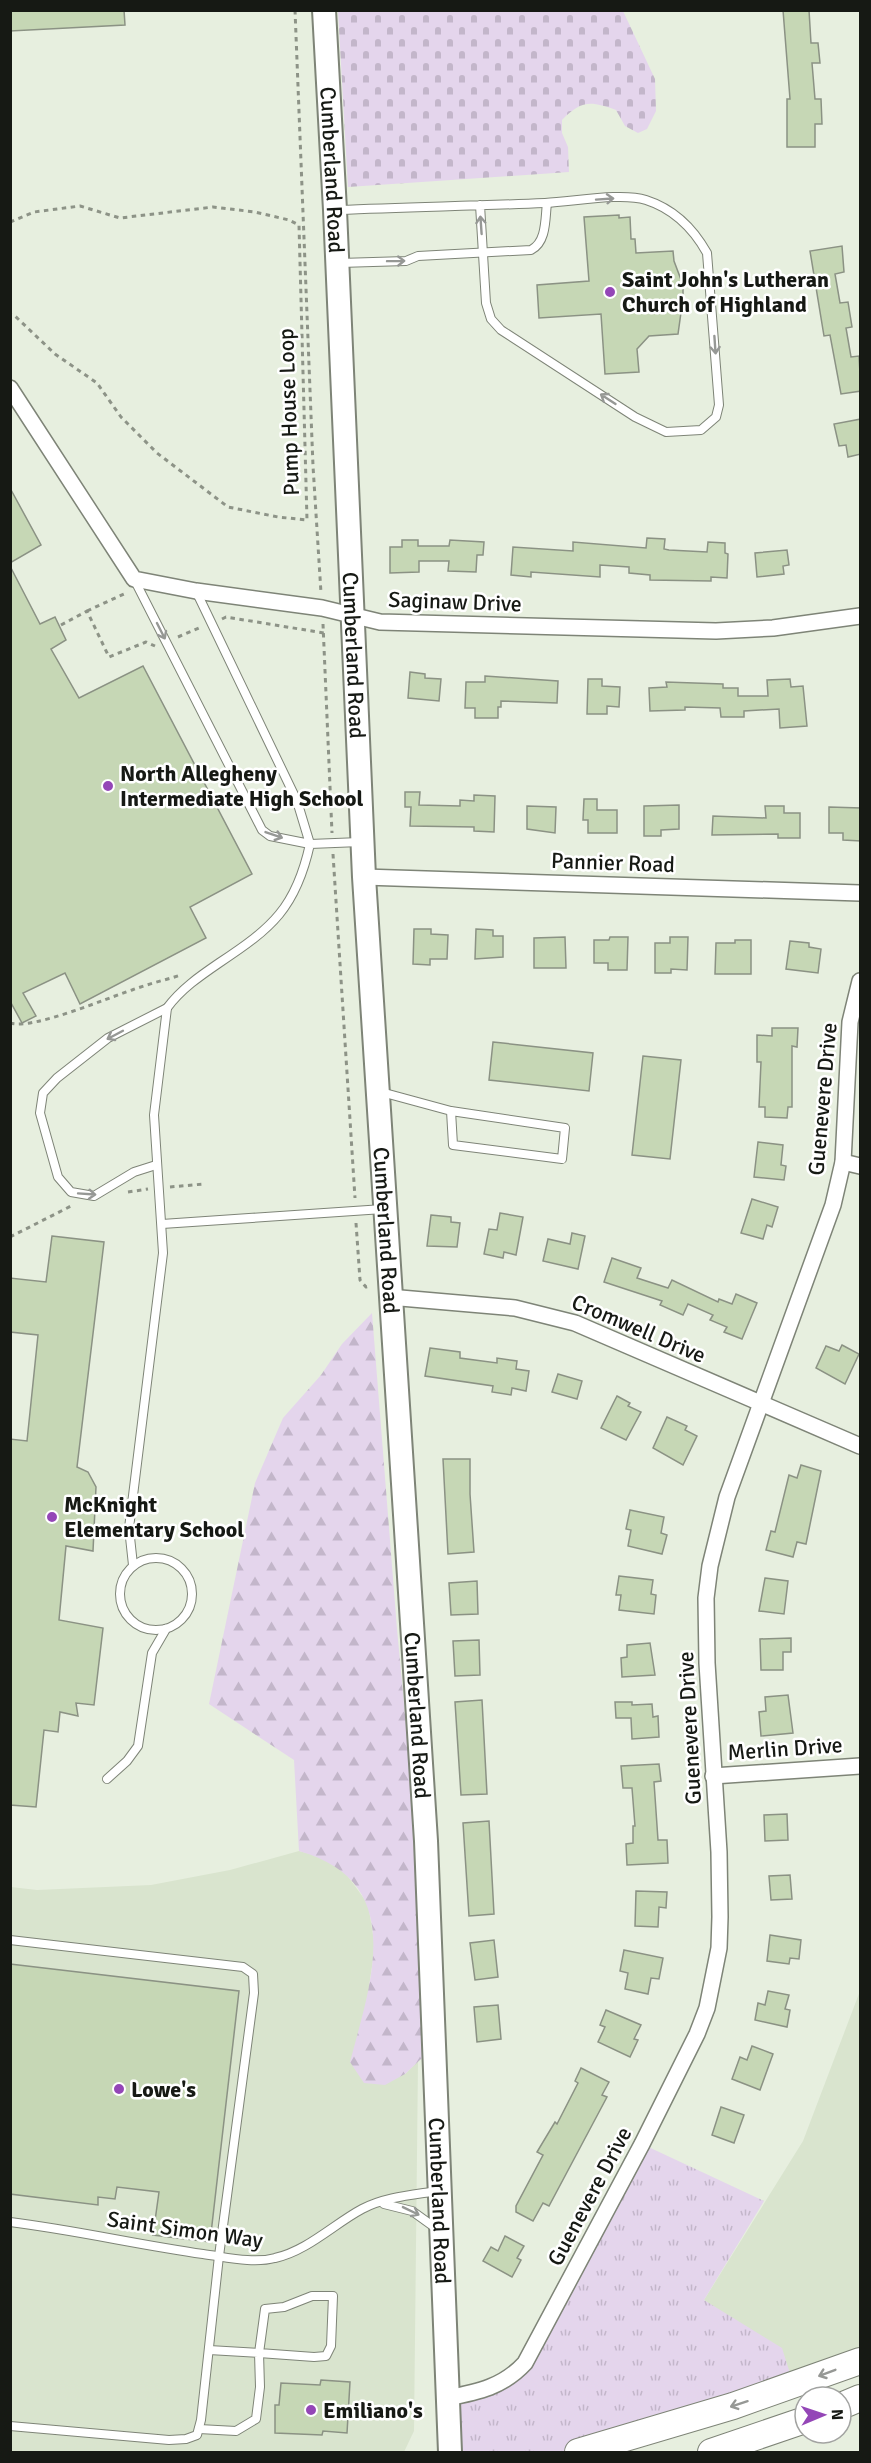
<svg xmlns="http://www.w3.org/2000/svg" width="871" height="2463" viewBox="0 0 871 2463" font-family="Signika,sans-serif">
<defs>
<pattern id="grass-tufts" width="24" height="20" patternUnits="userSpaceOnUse" patternTransform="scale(1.5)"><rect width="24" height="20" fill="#e4d5ec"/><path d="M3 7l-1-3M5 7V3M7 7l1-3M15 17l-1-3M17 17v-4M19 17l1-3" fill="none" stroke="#c3b6ca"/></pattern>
<pattern id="forest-firs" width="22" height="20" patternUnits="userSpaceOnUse" patternTransform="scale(1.5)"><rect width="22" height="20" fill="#e4d5ec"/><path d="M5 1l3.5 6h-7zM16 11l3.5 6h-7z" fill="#c3b6ca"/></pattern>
<pattern id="cemetery-stones" width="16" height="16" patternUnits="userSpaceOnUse" patternTransform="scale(1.5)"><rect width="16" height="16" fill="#e4d5ec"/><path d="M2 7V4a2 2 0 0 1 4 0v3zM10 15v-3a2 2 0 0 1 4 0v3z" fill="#c3b6ca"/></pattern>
</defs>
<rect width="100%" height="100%" fill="#e7efdf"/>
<g fill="#d9e4ce">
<path d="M299,1851L318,1856L344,1871L368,1904L375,1947L368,1993L405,2074L418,2061L414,2431L404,2452H11V1887L37,1890L151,1885L230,1870Z"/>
<path d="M860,1991V2361L794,2386L704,2300L803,2141Z"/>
</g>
<path fill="url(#grass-tufts)" d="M642,2144L764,2201L704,2300L782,2348L794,2386L578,2452H450L447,2398L508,2379Z"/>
<path fill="url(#forest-firs)" d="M372,1313L397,1629L436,2045L405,2074L385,2085L364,2083L350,2062C371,1982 408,1882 299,1851L294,1760L209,1704L255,1483L283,1418L321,1375L342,1344Z"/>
<path fill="url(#cemetery-stones)" d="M338,11H623L655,79L656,111L647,129L638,133L625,126L616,110C590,101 582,100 562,120V133L568,147L569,172L348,187Z"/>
<g fill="#c6d7b5" stroke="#8b9284" stroke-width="1.5">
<path d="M10,10H124L125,25L10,31Z"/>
<path d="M783,10H809L811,43H818L820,63H812L815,99H821L822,124H815V147H787V99H790Z"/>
<path d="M619,215V218L630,217L631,239H635L636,253L673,251L674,261L683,285V298L678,334L649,336L637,349L639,372L605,374L601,314L539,318L537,285L589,281L584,217Z"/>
<path d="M842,246L844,272L835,274L840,303L848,302L852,327L846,328L851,357L859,356L861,391L841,394L830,335L824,336L810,251Z"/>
<path d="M861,419V454L848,457L846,445L839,446L834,424Z"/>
<path d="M10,488L41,545L10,563Z"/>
<path d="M647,538L665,539L664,549L669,550L707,552L708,542L725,543V553L728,554L727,578L711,577V581L650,580V575L629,573V567L600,565V577L531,572V577L511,575L513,547L573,551V542L646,548Z"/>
<path d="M402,540H418V546H449L450,540L484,542L483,555H477L476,572L448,571L449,561H419V572L390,573V547H402Z"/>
<path d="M787,550L789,565L783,566L784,574L757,577L755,553Z"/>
<path d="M10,566L40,624L55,617L66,640L51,649L79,698L143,666L252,874L190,907L206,938L80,1004L65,973L23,993L36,1016L22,1023L10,1001Z"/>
<path d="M410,672L425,674V678L441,679L439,701L408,698Z"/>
<path d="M485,676L558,681L557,703L501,701V707H498V718H475V708H465L466,682H485Z"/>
<path d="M588,679H602V686L620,687L619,707L607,706V714H587Z"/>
<path d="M790,679L791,687L803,686L807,726L780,728L779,709L744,711V717H721L720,708L685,707V710L650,711L649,688L667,687L666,682L723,684V688H738V696H768L767,680Z"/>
<path d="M405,792H420L419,805L460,806V800L474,801V795L495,796L494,832L474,831V827L410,826L411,807H405Z"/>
<path d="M584,799H597V810H617V833H588V820H583Z"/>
<path d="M679,805V829L661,830V836H644V806Z"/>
<path d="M527,806L556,807L555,833L527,829Z"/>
<path d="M765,806H784V813H800V838H778V834L712,835L713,816L766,818Z"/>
<path d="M829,807L861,808V841L843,840V833H829Z"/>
<path d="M414,929H431V934L448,935L447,959H430V965L413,964Z"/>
<path d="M476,929L493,930V936H503V957L475,959Z"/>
<path d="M565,937L566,968H534V938Z"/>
<path d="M610,937H628L627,970H608V963H594V940H609Z"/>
<path d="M670,937H688L687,970L671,969V973H655V943H670Z"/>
<path d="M735,940H751V974H715L716,943H735Z"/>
<path d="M790,941L809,943V947L821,949L818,973L786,969Z"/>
<path d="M772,1028H798L797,1047L792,1046V1107H788L787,1118L765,1117V1107H759L761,1062H757V1035L772,1036Z"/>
<path d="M493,1042L593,1053L589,1091L489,1080Z"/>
<path d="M643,1056L681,1060L670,1159L632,1155Z"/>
<path d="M758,1142L783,1145L781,1165L786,1166L784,1180L754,1177Z"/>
<path d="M752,1199L778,1207L772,1227L767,1225L763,1239L741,1233Z"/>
<path d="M500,1213L523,1217L516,1255L504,1252L503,1258L484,1254L489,1229L497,1230Z"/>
<path d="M431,1215L451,1217V1222L460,1223L457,1247L427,1246Z"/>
<path d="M572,1233L585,1236L578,1269L543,1261L548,1239L570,1244Z"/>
<path d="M52,1236L104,1242L77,1467L88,1472L96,1487L93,1551L66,1546L59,1620L103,1628L94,1705L76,1703L78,1716L60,1712L58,1732L44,1730L36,1807L10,1805V1439L27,1441L38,1335L10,1332V1278L46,1282Z"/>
<path d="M612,1258L641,1268L637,1278L668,1288L672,1280L718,1302L719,1299L732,1304L736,1294L757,1303L742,1339L724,1332L727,1327L710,1320L713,1315L688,1304L683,1315L660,1305L662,1301L604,1282Z"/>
<path d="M842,1345L859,1354L845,1384L816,1368L826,1346L839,1351Z"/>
<path d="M430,1348L460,1352V1358L497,1363V1358L517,1361L516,1369L529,1371L526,1391L512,1388L511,1395L492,1392L493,1386L425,1376Z"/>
<path d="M558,1374L582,1381L577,1399L552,1392Z"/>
<path d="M617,1396L630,1403L628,1406L641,1412L626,1440L601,1428Z"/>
<path d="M667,1417L687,1426L685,1430L697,1436L683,1465L653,1448Z"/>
<path d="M443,1459H470V1494L474,1552L448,1554Z"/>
<path d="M801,1465L821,1471L806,1544L797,1542L793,1557L766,1550L771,1531L775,1532L789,1475L797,1478Z"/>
<path d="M630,1510L664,1517L661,1533L667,1535L662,1554L628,1546L631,1530L626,1529Z"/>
<path d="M619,1576L653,1580L651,1594L656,1595L654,1614L619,1610L621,1595H616Z"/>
<path d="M765,1578L788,1581L784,1614L759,1611Z"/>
<path d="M477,1581L478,1614L451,1615L449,1583Z"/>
<path d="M791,1638V1652H783V1670H761L760,1639Z"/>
<path d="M479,1640L480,1675L455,1676L453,1641Z"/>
<path d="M650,1643L655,1675L622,1677L621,1658L627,1657V1645Z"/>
<path d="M788,1695L793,1733L761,1736L759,1712L766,1711L765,1697Z"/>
<path d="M482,1700L487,1794L461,1795L455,1702Z"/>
<path d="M615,1702H632V1705L652,1704L653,1717L658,1716L659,1737L632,1739L631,1718H616Z"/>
<path d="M659,1764L661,1781L654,1782L658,1840H667L668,1863L627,1865L626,1844L633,1843V1826H635L632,1788H623L621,1766Z"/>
<path d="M787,1814L788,1840L765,1841L764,1815Z"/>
<path d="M489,1821L494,1914L469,1916L463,1823Z"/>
<path d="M790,1875L792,1899L771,1900L769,1876Z"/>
<path d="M636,1891L667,1892L666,1908L659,1907L658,1927L635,1926Z"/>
<path d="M770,1935L801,1940L799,1959L790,1958L789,1964L767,1961Z"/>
<path d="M494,1940L498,1977L475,1980L470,1943Z"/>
<path d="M624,1950L663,1958L659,1979L651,1978L648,1994L625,1989L628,1973L620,1971Z"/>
<path d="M10,1964L239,1991L210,2242L153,2235L159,2192L117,2187L115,2199L98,2197V2205L10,2194Z"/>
<path d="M768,1991L789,1995L785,2009L790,2010L787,2027L755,2020L758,2003L765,2005Z"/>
<path d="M498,2005L501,2039L477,2042L474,2007Z"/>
<path d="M606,2010L641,2025L634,2039L638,2040L630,2057L598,2042L605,2027L600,2025Z"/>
<path d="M752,2046L773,2054L760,2090L732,2079L740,2057L747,2060Z"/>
<path d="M581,2068L609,2082L602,2095L607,2097L549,2206L543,2203L533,2221L516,2212V2206L543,2155L537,2152L555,2122L557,2124L578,2083L575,2081Z"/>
<path d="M721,2107L744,2115L734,2143L712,2135Z"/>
<path d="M505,2236L524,2246L517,2258L521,2260L512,2277L483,2261L491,2247L498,2251Z"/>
<path d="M321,2380L350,2382L347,2433L323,2431L322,2435L275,2433V2405H279L281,2383L320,2385Z"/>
</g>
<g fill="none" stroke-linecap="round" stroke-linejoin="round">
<g stroke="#7e8477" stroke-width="10">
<g id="service">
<path d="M339,210C407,207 476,206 545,203C573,202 621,192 646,200C674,209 693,228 707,253L719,405L716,417L701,430L666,432L635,417L501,330L491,319L486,303L480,205"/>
<path d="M340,263L406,261L418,256L531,250C547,242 545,218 547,203"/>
<path d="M134,579L262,830L270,836L310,844L297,801L196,591"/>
<path d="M381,1092L451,1111L565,1128L562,1159L453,1145L451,1111"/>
<path d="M156,1165L134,1172L94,1196L71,1192L58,1177L40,1113L43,1093L57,1078L108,1038L167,1008"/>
<path d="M162,1224L383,1209"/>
<circle cx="156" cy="1594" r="36"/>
<path d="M133,1565L129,1528L163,1253L154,1115L167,1008C181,989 200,976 219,963C272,928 296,908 310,844L360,842"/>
<path d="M107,1779L127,1761L138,1746L152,1653L166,1629"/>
<path d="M10,1940L243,1967L253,1974L254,1993L219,2256L201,2420L197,2435L186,2439L169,2440L10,2426"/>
<path d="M384,2204L412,2211L437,2229"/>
<path d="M10,2222C75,2230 139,2245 203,2254C226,2257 253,2264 275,2258C307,2251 334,2224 362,2209C385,2197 412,2195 437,2191"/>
<path d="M312,2296H333L331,2346L326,2356L314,2357L259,2353L265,2309L284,2307Z"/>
<path d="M199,2429L236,2431L256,2419L260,2387L259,2353L209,2350"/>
</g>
</g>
<g stroke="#7e8477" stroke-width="18">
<g id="minor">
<path d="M10,388L134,579L196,591L322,608L380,622L716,631L773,628L860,616"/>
<path d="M364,877L860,893"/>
<path d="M843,1162L860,1166"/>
<path d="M389,1297L515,1308L575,1323L860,1446"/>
<path d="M713,1776L860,1766"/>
<path d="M447,2398C478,2392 503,2387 525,2363L642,2144L697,2034L707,2008L719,1948L720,1917L719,1852L707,1663L706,1598L710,1566L727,1497L833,1205L843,1162L850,1022L860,981"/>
</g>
</g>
<g stroke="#7e8477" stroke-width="26">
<g id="secondary">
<path id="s1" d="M324,10L335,210L364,877L426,1841L450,2452"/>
</g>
</g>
<g stroke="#7e8477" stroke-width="28">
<g id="trunk">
<path d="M841,2406L860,2398"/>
<path d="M578,2452L733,2406L860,2361"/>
<path d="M711,2452L805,2420"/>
</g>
</g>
<g stroke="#8d9387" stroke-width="3" stroke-dasharray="4.5 4.5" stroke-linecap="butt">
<path d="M295,10L313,466L321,593"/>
<path d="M10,222L34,212L80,206L120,218L213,207L255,212L289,220L299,225L307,520L278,517L228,507L157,453L121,417L97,383L55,354L15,316L10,314"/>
<path d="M87,611L126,593"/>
<path d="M222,619L226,617L324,633"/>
<path d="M323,624L332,833"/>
<path d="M61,625L87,611L109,657L146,642L155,646"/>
<path d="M178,637L199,628"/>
<path d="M333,854L355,1198"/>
<path d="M10,1023C33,1030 107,998 132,990C148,984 165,980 181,975"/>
<path d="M170,1187L204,1184"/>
<path d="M128,1192L148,1189"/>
<path d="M356,1223L360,1280L366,1287L370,1286"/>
<path d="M10,1237L73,1205"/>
</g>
<use href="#service" stroke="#fff" stroke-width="8"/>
<use href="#minor" stroke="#fff" stroke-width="15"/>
<use href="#secondary" stroke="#fff" stroke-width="22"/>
<use href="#trunk" stroke="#fff" stroke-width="26"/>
</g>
<defs><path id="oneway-shaft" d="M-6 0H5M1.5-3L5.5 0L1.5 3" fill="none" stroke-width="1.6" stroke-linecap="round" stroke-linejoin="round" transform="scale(1.5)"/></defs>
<g stroke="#969895">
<use href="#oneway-shaft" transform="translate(605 199) rotate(-4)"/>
<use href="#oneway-shaft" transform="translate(481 225) rotate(-94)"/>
<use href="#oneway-shaft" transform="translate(396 261) rotate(-1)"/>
<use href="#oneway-shaft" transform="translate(715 345) rotate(86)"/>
<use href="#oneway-shaft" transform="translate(608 399) rotate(-147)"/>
<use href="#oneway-shaft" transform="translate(161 631) rotate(63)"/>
<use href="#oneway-shaft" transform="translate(274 835) rotate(19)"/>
<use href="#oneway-shaft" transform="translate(115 1035) rotate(152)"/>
<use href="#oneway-shaft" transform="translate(87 1194) rotate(4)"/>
<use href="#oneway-shaft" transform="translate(411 2211) rotate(26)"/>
<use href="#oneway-shaft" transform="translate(827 2373) rotate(159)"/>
<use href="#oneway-shaft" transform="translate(739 2404) rotate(162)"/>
</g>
<g fill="#9446b7" stroke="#fff" stroke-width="2">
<circle cx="610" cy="292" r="6"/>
<circle cx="108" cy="786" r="6"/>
<circle cx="52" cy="1517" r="6"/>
<circle cx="119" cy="2089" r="6"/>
<circle cx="311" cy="2410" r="6"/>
</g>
<g text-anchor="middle" stroke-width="5" stroke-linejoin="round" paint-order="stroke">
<g font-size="22" fill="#161914" stroke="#fff">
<text dy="8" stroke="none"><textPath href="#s1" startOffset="160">Cumberland Road</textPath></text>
<text transform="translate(288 412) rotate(-92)" y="8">Pump House Loop</text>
<text transform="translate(455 601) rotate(2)" y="8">Saginaw Drive</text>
<text dy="8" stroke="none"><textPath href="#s1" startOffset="646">Cumberland Road</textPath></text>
<text transform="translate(613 862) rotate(2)" y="8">Pannier Road</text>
<text transform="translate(822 1099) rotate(-85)" y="8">Guenevere Drive</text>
<text dy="8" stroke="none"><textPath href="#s1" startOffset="1222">Cumberland Road</textPath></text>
<text transform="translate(639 1328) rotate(23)" y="8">Cromwell Drive</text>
<text dy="8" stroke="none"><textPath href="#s1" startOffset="1708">Cumberland Road</textPath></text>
<text transform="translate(689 1728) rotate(-93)" y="8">Guenevere Drive</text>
<text transform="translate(785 1748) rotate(-4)" y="8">Merlin Drive</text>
<text transform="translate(589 2196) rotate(-62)" y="8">Guenevere Drive</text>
<text dy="8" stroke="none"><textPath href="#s1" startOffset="2194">Cumberland Road</textPath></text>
<text transform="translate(185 2229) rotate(8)" y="8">Saint Simon Way</text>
</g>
<g font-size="22" font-weight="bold" fill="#161914" stroke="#fff" text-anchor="start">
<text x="622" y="287">Saint John's Lutheran<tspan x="622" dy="25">Church of Highland</tspan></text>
<text x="120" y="781">North Allegheny<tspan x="120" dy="25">Intermediate High School</tspan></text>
<text x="64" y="1512">McKnight<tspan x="64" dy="25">Elementary School</tspan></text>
<text x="131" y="2097">Lowe's</text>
<text x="323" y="2418">Emiliano's</text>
</g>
</g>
<rect width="871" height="2463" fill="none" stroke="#161914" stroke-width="24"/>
<g transform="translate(823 2415) rotate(88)"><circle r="28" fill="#ffffff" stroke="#a2a3a1" stroke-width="1.5"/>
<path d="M0-4.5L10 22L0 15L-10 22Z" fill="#9446b7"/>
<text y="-9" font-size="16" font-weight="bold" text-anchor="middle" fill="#161914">N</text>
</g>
</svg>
